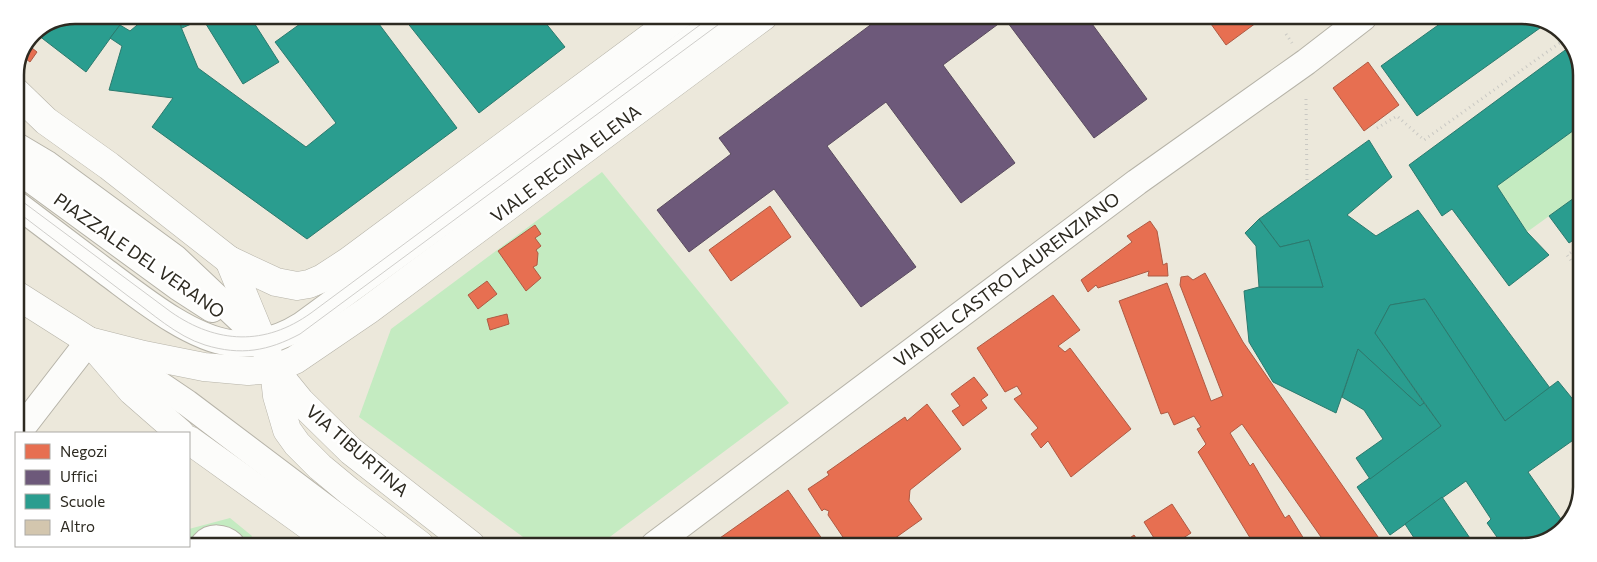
<svg xmlns="http://www.w3.org/2000/svg" width="1597" height="562" viewBox="0 0 1597 562" font-family="Commissioner,sans-serif">
<rect width="100%" height="100%" fill="#ece8db"/>
<g fill="#c4ebc1">
<path d="M1581,125V193L1527,232L1497,186Z"/>
<path d="M602,172L789,403L599,545H534L359,417L391,329Z"/>
<path d="M230,518L252,536L250,540L255,544H189V529Z"/>
</g>
<g fill="#e76f51" stroke="#af5a43">
<path d="M1206,17L1258,18L1260,20L1226,45Z"/>
<path d="M27,44L37,52L30,62L22,56Z"/>
<path d="M1368,62L1399,105L1364,131L1333,88Z"/>
<path d="M770,206L791,237L731,281L709,250Z"/>
<path d="M1150,221L1157,231L1163,265L1167,263L1168,276H1148L1149,271L1098,288L1096,285L1088,292L1081,280L1132,242L1127,236Z"/>
<path d="M535,225L541,234L535,238L541,246L536,250L538,253L537,265L533,267L541,278L526,291L498,251Z"/>
<path d="M1205,273L1243,342L1385,547H1328L1242,424L1230,433L1250,466L1253,463L1285,518L1289,515L1309,547L1255,546L1198,452L1206,444L1197,429L1201,427L1194,416L1174,425L1168,412L1161,414L1119,301L1167,283L1211,401L1223,396L1180,285L1181,277L1188,276L1193,280Z"/>
<path d="M487,281L497,294L478,309L468,295Z"/>
<path d="M1053,295L1080,330L1058,346L1065,352L1070,348L1131,429L1071,477L1048,441L1041,448L1031,434L1038,428L1014,399L1022,394L1017,386L1005,392L977,348Z"/>
<path d="M507,314L509,324L490,330L487,319Z"/>
<path d="M974,377L988,395L981,400L987,408L963,426L952,411L960,406L951,394Z"/>
<path d="M927,404L961,449L910,490L909,501L922,519L884,546H849L828,515L829,511L824,509L822,511L808,489L829,475L827,472L905,417L907,421Z"/>
<path d="M788,490L827,546L710,545Z"/>
<path d="M1172,504L1191,533L1171,546H1159L1144,522Z"/>
<path d="M1134,535L1140,544L1141,542L1144,546H1119Z"/>
</g>
<path fill="#6d597a" stroke="#5a4b5f" d="M881,17H1087L1147,99L1094,138L1005,19L943,65L1015,163L961,203L886,102L827,146L916,267L861,307L774,189L689,252L657,210L731,154L719,138Z"/>
<g fill="#2a9d8f" stroke="#2b7a6e">
<path d="M75,15H127L86,72L34,32Z"/>
<path d="M149,15H176L198,68L306,147L336,123L275,42L311,16H373L457,128L307,239L152,127L173,98L109,90L122,46L110,38L120,25L130,31Z"/>
<path d="M176,15H196L198,21L182,28Z"/>
<path d="M203,15H249L279,62L243,84L201,16Z"/>
<path d="M402,16H540L565,47L479,113Z"/>
<path d="M1448,18H1541L1547,23L1417,116L1381,66Z"/>
<path d="M1572,45L1582,71L1581,125L1497,186L1527,232L1549,255L1509,286L1452,209L1442,216L1409,165Z"/>
<path d="M1369,140L1392,177L1347,215L1376,236L1418,210L1550,388L1505,421L1425,299L1390,305L1375,333L1424,403L1420,406L1358,349L1336,413L1273,382L1249,342L1244,291L1259,287H1323L1309,240L1280,247L1259,219Z"/>
<path d="M1581,193V235L1569,243L1549,216Z"/>
<path d="M1259,219L1280,247L1309,240L1323,287H1259L1256,246L1245,233Z"/>
<path d="M1425,299L1505,421L1558,381L1580,408L1579,436L1528,472L1565,525L1558,535L1522,547H1504L1487,523L1491,519L1466,481L1390,535L1357,487L1441,426L1375,333L1390,305Z"/>
<path d="M1358,349L1420,406L1424,403L1441,426L1370,479L1356,458L1383,439L1364,410L1342,397Z"/>
<path d="M1442,497L1476,547H1420L1405,524Z"/>
</g>
<path fill="#d3c6ae" stroke="#c1bdb3" d="M15,221L23,228L15,239Z"/>
<g fill="none" stroke-linecap="round" stroke-linejoin="round">
<g stroke="#b6b3a8" stroke-width="28">
<g id="minor">
<path d="M15,145L47,164L175,258L263,341"/>
<path d="M15,168L178,287L212,309"/>
<path d="M15,203C45,226 76,249 106,272C140,297 188,337 230,343C257,346 280,339 302,325L724,16"/>
<path d="M18,433L89,341L150,378L187,403L375,545"/>
<path d="M15,461H16"/>
<path d="M204,544C211,536 223,537 231,544"/>
<path d="M654,545L1137,182L1306,62L1363,18"/>
</g>
</g>
<g stroke="#b6b3a8" stroke-width="29">
<g id="major">
<path d="M15,91L46,121L109,166L229,260L276,282L297,286L309,284L323,278L349,261L679,16"/>
<path d="M229,260L274,369L277,396L287,430L297,444L320,467L349,491L420,545"/>
<path d="M15,294L89,341L144,355L204,367L248,371L274,369L295,360L367,311L764,16"/>
<path d="M89,341L132,391L180,433"/>
<path d="M274,369L300,401L351,451L471,545"/>
<path d="M189,440L334,544"/>
</g>
</g>
<g stroke="#c9c8c3" stroke-width="3" stroke-dasharray="1 4" stroke-linecap="butt">
<path d="M1286,34L1292,43"/>
<path d="M1306,99L1307,184"/>
<path d="M1377,128L1397,116L1424,140L1568,37"/>
<path d="M1580,272L1567,255L1581,246"/>
</g>
<use href="#minor" stroke="#fcfcfa" stroke-width="26"/>
<use href="#major" stroke="#fcfcfa" stroke-width="28"/>
<g stroke="#cfcecb" stroke-width="1">
<path d="M15,196L171,312C217,344 265,346 311,313L712,16"/>
<path d="M15,210C53,239 90,267 128,296C152,313 176,336 205,345C241,356 268,351 300,334L730,16"/>
</g>
</g>
<g text-anchor="middle" stroke-width="5" stroke-linejoin="round" paint-order="stroke">
<g font-size="18" fill="#2d2a21" stroke="#fff">
<text transform="translate(566 164) rotate(-37)" y="6">VIALE REGINA ELENA</text>
<text transform="translate(139 256) rotate(35)" y="6">PIAZZALE DEL VERANO</text>
<text transform="translate(1007 280) rotate(-37)" y="6">VIA DEL CASTRO LAURENZIANO</text>
<text transform="translate(357 451) rotate(41)" y="6">VIA TIBURTINA</text>
</g>
</g>
<path d="M0 0H1597V562H0ZM75 24H1522A51 51 0 0 1 1573 75V487A51 51 0 0 1 1522 538H75A51 51 0 0 1 24 487V75A51 51 0 0 1 75 24Z" fill="#fff" fill-rule="evenodd"/>
<path fill="none" stroke="#2d2a21" stroke-width="2.5" d="M75 24H1522A51 51 0 0 1 1573 75V487A51 51 0 0 1 1522 538H75A51 51 0 0 1 24 487V75A51 51 0 0 1 75 24Z"/>
<rect x="15" y="432" width="175" height="115" fill="#ffffff" stroke="#abaaa6"/>
<rect x="25" y="444" width="25" height="15" fill="#e76f51" stroke="#abaaa6"/>
<text x="60" y="457" font-size="15" fill="#2d2a21">Negozi</text>
<rect x="25" y="470" width="25" height="15" fill="#6d597a" stroke="#abaaa6"/>
<text x="60" y="482" font-size="15" fill="#2d2a21">Uffici</text>
<rect x="25" y="494" width="25" height="15" fill="#2a9d8f" stroke="#abaaa6"/>
<text x="60" y="507" font-size="15" fill="#2d2a21">Scuole</text>
<rect x="25" y="520" width="25" height="15" fill="#d3c6ae" stroke="#abaaa6"/>
<text x="60" y="532" font-size="15" fill="#2d2a21">Altro</text>
</svg>
